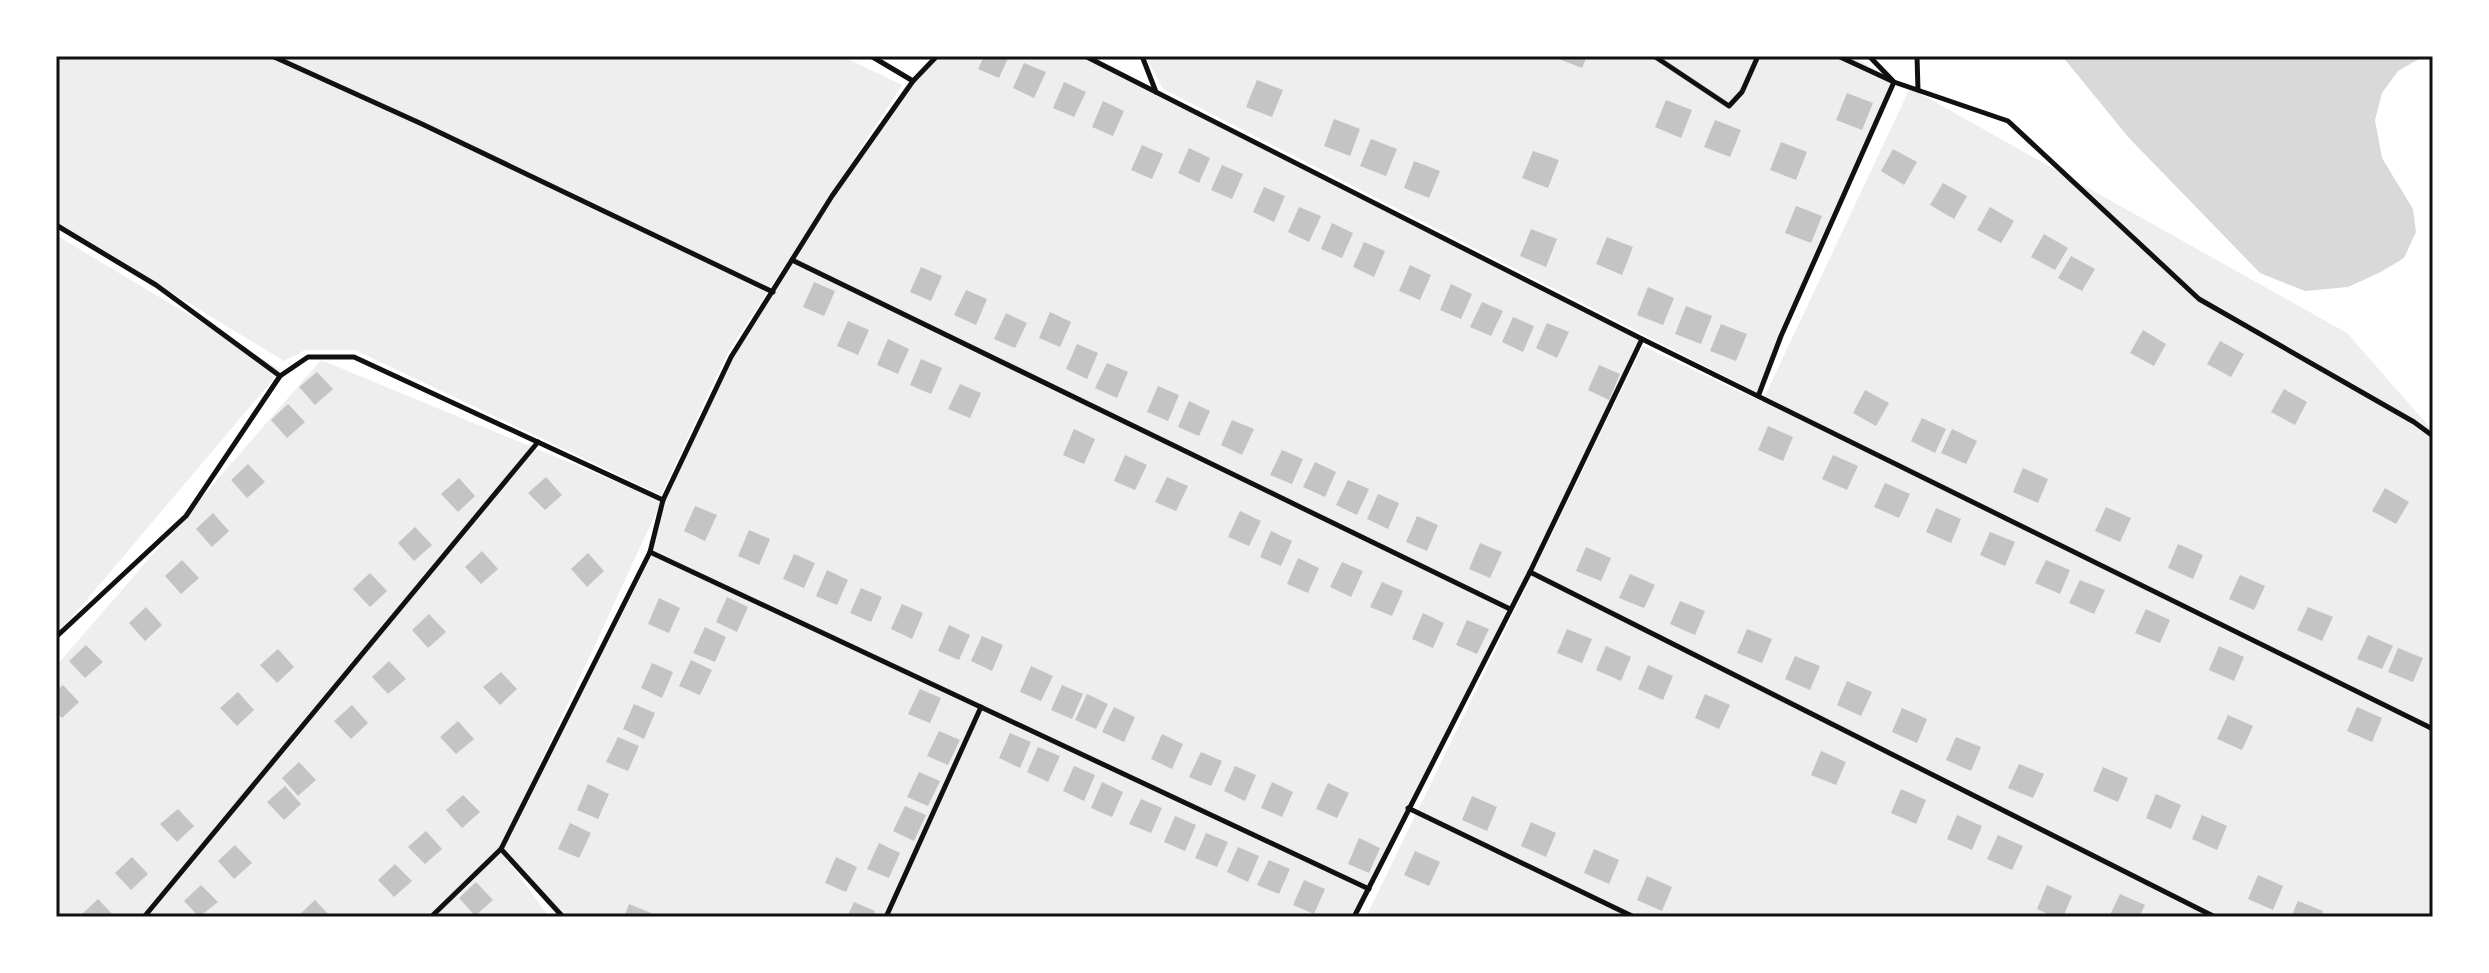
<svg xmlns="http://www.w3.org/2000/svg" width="2489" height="973" viewBox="0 0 2489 973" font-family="'Noto Sans',sans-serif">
<rect width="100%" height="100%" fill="#fff"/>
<g fill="#eee" fill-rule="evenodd">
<path d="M56,56H842L902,85L727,354L661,495L355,350H305L284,361L56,222Z"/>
<path d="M937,56H1078L1156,92L1642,339L1530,572L1354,917H563L500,850L549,917H56V666L321,360L663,501L731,357L792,260L913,81ZM661,502L650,552L503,844Z"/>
<path d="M1145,56H1854L1893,83L1758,393L1163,89Z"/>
<path d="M1910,88L2347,333L2433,431V917H1366L1643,346L1762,402Z"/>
<path d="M56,235L281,370L56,636Z"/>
</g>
<path fill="#d9d9d9" d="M2062,56H2424L2398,71L2382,93L2375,120L2382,158L2413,209L2416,232L2404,258L2381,272L2348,287L2305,291L2260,273L2129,138Z"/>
<g fill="#c4c4c4">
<path d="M984,56H1009L999,78L978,69Z"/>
<path d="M1551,56H1587L1582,68Z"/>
<path d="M1024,63L1046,72L1034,98L1013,88Z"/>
<path d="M1257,80L1283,90L1272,117L1246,107Z"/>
<path d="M1064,82L1086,92L1074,117L1053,108Z"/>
<path d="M1847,93L1873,103L1862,130L1836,120Z"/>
<path d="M1666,100L1692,110L1681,138L1655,127Z"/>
<path d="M1103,101L1124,111L1113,136L1092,127Z"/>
<path d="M1334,119L1360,129L1350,156L1324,146Z"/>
<path d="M1715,120L1741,130L1730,157L1704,147Z"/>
<path d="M1371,139L1397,149L1386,176L1360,166Z"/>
<path d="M1781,142L1807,152L1796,180L1770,170Z"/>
<path d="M1142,145L1163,154L1152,179L1131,170Z"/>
<path d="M1189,148L1210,158L1199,183L1178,173Z"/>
<path d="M1893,149L1917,162L1904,185L1881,171Z"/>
<path d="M1533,151L1559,160L1548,188L1522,178Z"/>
<path d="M1414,161L1440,171L1429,198L1404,188Z"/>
<path d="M1222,165L1243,174L1232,199L1211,190Z"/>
<path d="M1943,183L1967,196L1954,219L1930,205Z"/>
<path d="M1264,187L1285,196L1274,222L1253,212Z"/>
<path d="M1796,206L1822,216L1811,243L1785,233Z"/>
<path d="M1299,207L1321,216L1309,242L1288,232Z"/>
<path d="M1990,207L2014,221L2001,243L1977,230Z"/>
<path d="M1332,223L1353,233L1342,258L1321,249Z"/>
<path d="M1531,229L1557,239L1546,267L1520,256Z"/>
<path d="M2044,234L2068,248L2055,270L2031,257Z"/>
<path d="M1607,237L1633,247L1622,275L1596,264Z"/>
<path d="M1364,242L1385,251L1374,277L1353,267Z"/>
<path d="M2071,256L2095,269L2082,291L2058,278Z"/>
<path d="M1410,265L1431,275L1420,300L1399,291Z"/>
<path d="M921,267L942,276L931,301L910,292Z"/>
<path d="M814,282L835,291L824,316L803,307Z"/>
<path d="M1451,284L1472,294L1461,319L1440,310Z"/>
<path d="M1648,287L1674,298L1663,325L1637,315Z"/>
<path d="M966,290L987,299L976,325L954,315Z"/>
<path d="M1482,302L1503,311L1491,336L1470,327Z"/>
<path d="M1686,306L1712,316L1701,344L1675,334Z"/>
<path d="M1050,312L1071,322L1060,347L1039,338Z"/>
<path d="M1006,313L1027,323L1015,348L994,339Z"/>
<path d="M1513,317L1534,326L1523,352L1502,342Z"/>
<path d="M848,321L869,330L858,355L837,346Z"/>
<path d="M1547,323L1569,332L1557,358L1536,348Z"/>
<path d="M1721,324L1747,334L1736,361L1710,351Z"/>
<path d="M2143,330L2166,344L2154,366L2130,353Z"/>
<path d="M888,339L909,349L898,374L877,365Z"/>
<path d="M2220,341L2244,354L2231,377L2207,364Z"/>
<path d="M1077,344L1098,353L1087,379L1066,369Z"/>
<path d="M921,359L942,368L931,394L910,385Z"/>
<path d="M1107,363L1128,372L1117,398L1095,388Z"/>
<path d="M1599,365L1620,374L1609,400L1588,390Z"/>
<path d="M317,372L333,389L315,405L299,387Z"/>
<path d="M960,384L981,393L970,418L948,409Z"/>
<path d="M1158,386L1179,395L1168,421L1147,412Z"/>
<path d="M2284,389L2307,402L2295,425L2271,412Z"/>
<path d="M1865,390L1889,403L1876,426L1853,413Z"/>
<path d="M1189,401L1210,411L1199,436L1178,427Z"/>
<path d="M288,404L305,422L287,438L271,420Z"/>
<path d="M1922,418L1946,429L1935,453L1911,441Z"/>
<path d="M1232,420L1254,429L1242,455L1221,445Z"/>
<path d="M1768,426L1793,437L1783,461L1758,450Z"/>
<path d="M1074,429L1095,439L1084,464L1063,455Z"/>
<path d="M1952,429L1977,441L1966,464L1941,453Z"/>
<path d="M1282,450L1303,459L1292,484L1270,475Z"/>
<path d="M1125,455L1147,465L1135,490L1114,481Z"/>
<path d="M1833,455L1858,466L1847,490L1822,479Z"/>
<path d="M1315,462L1336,472L1325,497L1303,487Z"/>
<path d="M248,464L265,482L247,498L231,480Z"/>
<path d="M2023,468L2048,479L2038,503L2013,492Z"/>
<path d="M546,477L562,495L545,510L528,493Z"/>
<path d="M1167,477L1188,486L1176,511L1155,502Z"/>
<path d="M459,478L475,496L458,512L441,494Z"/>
<path d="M1348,480L1369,489L1357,515L1336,505Z"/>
<path d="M1885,483L1910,494L1899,518L1874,507Z"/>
<path d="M2385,488L2409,502L2396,524L2372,511Z"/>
<path d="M1378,494L1399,503L1388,529L1367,519Z"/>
<path d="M695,506L717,515L705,541L684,531Z"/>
<path d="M2106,507L2131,518L2120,542L2095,531Z"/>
<path d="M1936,508L1961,519L1951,543L1926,532Z"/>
<path d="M1240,511L1261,521L1249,546L1228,537Z"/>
<path d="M213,513L229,531L212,547L196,529Z"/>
<path d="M1417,516L1438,525L1427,551L1406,542Z"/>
<path d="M415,527L432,545L414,561L398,543Z"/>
<path d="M749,530L770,539L759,565L738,556Z"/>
<path d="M1271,531L1292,541L1281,566L1260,557Z"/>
<path d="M1990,532L2015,542L2005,566L1980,555Z"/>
<path d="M1480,543L1502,552L1490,578L1469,569Z"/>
<path d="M2178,544L2203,555L2193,579L2168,568Z"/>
<path d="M1586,547L1611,558L1601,581L1576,571Z"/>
<path d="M482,551L498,569L481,584L465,567Z"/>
<path d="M588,553L604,571L587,587L571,569Z"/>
<path d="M794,554L815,563L804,588L783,579Z"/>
<path d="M1298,558L1319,568L1308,593L1287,584Z"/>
<path d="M182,560L199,578L181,594L165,576Z"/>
<path d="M2046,560L2070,570L2060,594L2035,583Z"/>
<path d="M1342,562L1363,571L1351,597L1330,587Z"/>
<path d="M827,570L848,580L837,605L816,596Z"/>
<path d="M370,573L387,591L370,607L353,589Z"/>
<path d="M1630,574L1655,585L1644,608L1619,598Z"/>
<path d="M2240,575L2265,586L2254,610L2229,599Z"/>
<path d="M2080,580L2105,590L2094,614L2069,603Z"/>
<path d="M1382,582L1403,591L1392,616L1370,607Z"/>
<path d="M861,588L882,597L871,622L850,613Z"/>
<path d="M727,597L748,607L737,632L716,622Z"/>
<path d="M659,598L680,608L669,633L648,624Z"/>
<path d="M1680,601L1705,611L1695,635L1670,624Z"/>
<path d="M902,604L923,613L912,639L891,629Z"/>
<path d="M146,607L162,625L145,641L129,623Z"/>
<path d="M2308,607L2333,617L2322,641L2297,630Z"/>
<path d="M2146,609L2170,620L2160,643L2135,633Z"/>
<path d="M1423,613L1444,623L1433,648L1412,639Z"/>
<path d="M429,614L446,632L428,648L412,630Z"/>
<path d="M1467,620L1489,629L1477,654L1456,645Z"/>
<path d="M949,625L970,635L959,660L938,651Z"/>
<path d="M705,627L726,637L715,662L693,653Z"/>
<path d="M1567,629L1592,639L1582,663L1557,653Z"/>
<path d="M1747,629L1772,639L1762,663L1737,653Z"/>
<path d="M2368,635L2393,646L2382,669L2357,659Z"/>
<path d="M982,636L1003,645L992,671L971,661Z"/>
<path d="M86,645L103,662L85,678L69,661Z"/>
<path d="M1606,646L1631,657L1621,681L1596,670Z"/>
<path d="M2219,646L2244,657L2234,681L2209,670Z"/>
<path d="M2398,648L2423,658L2413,682L2388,672Z"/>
<path d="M278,649L294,667L277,683L260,665Z"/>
<path d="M1795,656L1820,666L1810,690L1785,679Z"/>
<path d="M691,660L712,670L700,695L679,686Z"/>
<path d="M389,661L406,679L388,694L372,677Z"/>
<path d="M652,663L673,672L662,698L641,688Z"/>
<path d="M1648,665L1673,676L1663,700L1638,689Z"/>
<path d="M1031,666L1053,676L1041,701L1020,692Z"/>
<path d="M501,672L517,689L500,705L483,687Z"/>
<path d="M1847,681L1872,692L1861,716L1837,705Z"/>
<path d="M63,685L79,702L62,718L56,712V691Z"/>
<path d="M1062,685L1083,694L1072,719L1051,710Z"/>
<path d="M920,689L941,698L930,723L908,714Z"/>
<path d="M238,692L254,710L237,726L220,708Z"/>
<path d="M1087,694L1108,704L1096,729L1075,720Z"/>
<path d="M1705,694L1730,705L1719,729L1695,718Z"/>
<path d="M634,704L655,713L644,739L623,729Z"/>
<path d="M352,705L368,723L351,739L334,721Z"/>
<path d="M1114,707L1135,717L1124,742L1102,732Z"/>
<path d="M2357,707L2382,718L2372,742L2347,731Z"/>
<path d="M1902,708L1927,719L1917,743L1892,732Z"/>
<path d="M2228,715L2253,726L2242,750L2217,739Z"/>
<path d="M458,721L474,739L456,754L440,737Z"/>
<path d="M939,731L960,740L948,765L927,756Z"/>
<path d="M1010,733L1031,742L1020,768L999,758Z"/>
<path d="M1162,734L1183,744L1172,769L1151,759Z"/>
<path d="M618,737L639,746L628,771L606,762Z"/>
<path d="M1956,737L1981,747L1971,771L1946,760Z"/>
<path d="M1038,747L1060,756L1048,782L1027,772Z"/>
<path d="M1821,751L1846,762L1836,785L1811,775Z"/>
<path d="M1201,752L1222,761L1211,786L1189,777Z"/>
<path d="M299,762L316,780L298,796L282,778Z"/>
<path d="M2019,764L2044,774L2033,798L2008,788Z"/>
<path d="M1074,766L1095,775L1084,801L1063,791Z"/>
<path d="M1235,766L1256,775L1245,801L1224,791Z"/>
<path d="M2103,767L2128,778L2118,802L2093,791Z"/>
<path d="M919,772L940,781L928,806L907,797Z"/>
<path d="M1102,782L1123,792L1112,817L1091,808Z"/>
<path d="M1272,782L1293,792L1282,817L1261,808Z"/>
<path d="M1328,783L1349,793L1337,818L1316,809Z"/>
<path d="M588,784L609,794L598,819L577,810Z"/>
<path d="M285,786L301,804L284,820L267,802Z"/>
<path d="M1901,789L1926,800L1916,824L1891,813Z"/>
<path d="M2156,794L2181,805L2171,829L2146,818Z"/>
<path d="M463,795L480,812L462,828L446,810Z"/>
<path d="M1472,796L1497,807L1487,831L1462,820Z"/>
<path d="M1141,799L1162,808L1151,833L1129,824Z"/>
<path d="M905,806L926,815L914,841L893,831Z"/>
<path d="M178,809L194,826L177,842L160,824Z"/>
<path d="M1957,815L1982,826L1972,850L1947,839Z"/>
<path d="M2202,815L2227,826L2217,850L2192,839Z"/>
<path d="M1175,816L1196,825L1185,851L1164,842Z"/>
<path d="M1531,822L1556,833L1546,857L1521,846Z"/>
<path d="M570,823L591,833L579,858L558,849Z"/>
<path d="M426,831L442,849L425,864L408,847Z"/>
<path d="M1206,833L1228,842L1217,867L1195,858Z"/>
<path d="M1998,835L2023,846L2012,870L1987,859Z"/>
<path d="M1359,838L1380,848L1369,873L1348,864Z"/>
<path d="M879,843L900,853L889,878L867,869Z"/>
<path d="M235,845L252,863L234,879L218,861Z"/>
<path d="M1238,847L1259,856L1248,882L1227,872Z"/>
<path d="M1594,849L1619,860L1609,884L1584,873Z"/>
<path d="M1415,851L1440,862L1429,886L1404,875Z"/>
<path d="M132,857L148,874L131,890L115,873Z"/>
<path d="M836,857L857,867L846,892L825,883Z"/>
<path d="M1269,860L1290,869L1279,894L1257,885Z"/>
<path d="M395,864L412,881L394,897L378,880Z"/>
<path d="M2258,875L2283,886L2273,910L2248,899Z"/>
<path d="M1647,876L1672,887L1662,911L1637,900Z"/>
<path d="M1304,880L1325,889L1314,914L1293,905Z"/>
<path d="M476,882L493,900L475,916L459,898Z"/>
<path d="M201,885L218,902L199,917L184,901Z"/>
<path d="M2047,885L2072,896L2063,917H2054L2037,909Z"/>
<path d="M2120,894L2145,905L2139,917H2109Z"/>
<path d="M98,899L115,917H83L81,915Z"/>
<path d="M315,900L331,917H297Z"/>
<path d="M2298,901L2323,911L2321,917H2291Z"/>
<path d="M854,902L875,911L873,917H847Z"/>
<path d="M629,904L651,913L649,917H624Z"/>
</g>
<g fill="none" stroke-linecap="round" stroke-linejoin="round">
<g stroke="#111" stroke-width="5">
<path d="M272,56L422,124L773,292"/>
<path d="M871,56L913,81"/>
<path d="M937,56L913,81L832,196L731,357L663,500L650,552L1369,889"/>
<path d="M1085,56L1642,339L2433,729"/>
<path d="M1142,56L1156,92"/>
<path d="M1654,56L1729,106L1742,92L1758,56"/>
<path d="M1838,56L1894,82L2008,121L2199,299L2414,422L2433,436"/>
<path d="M1917,56L1918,90"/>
<path d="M56,225L156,285L280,376L186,516L56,637"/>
<path d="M792,260L1510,609"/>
<path d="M280,376L308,357H354L663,500"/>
<path d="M1759,394L1781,336L1894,82L1869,56"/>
<path d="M1530,572L2215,917"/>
<path d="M1408,808L1634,917"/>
<path d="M144,917L538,442"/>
<path d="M431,917L501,849"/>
<path d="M563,917L501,849L650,552"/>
<path d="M886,917L981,707"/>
<path d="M1354,917L1530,572L1642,339"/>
</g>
</g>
<rect width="2489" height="973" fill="none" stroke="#ffffff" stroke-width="116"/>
<rect x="58" y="58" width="2373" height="857" fill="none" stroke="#111" stroke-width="3"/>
</svg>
